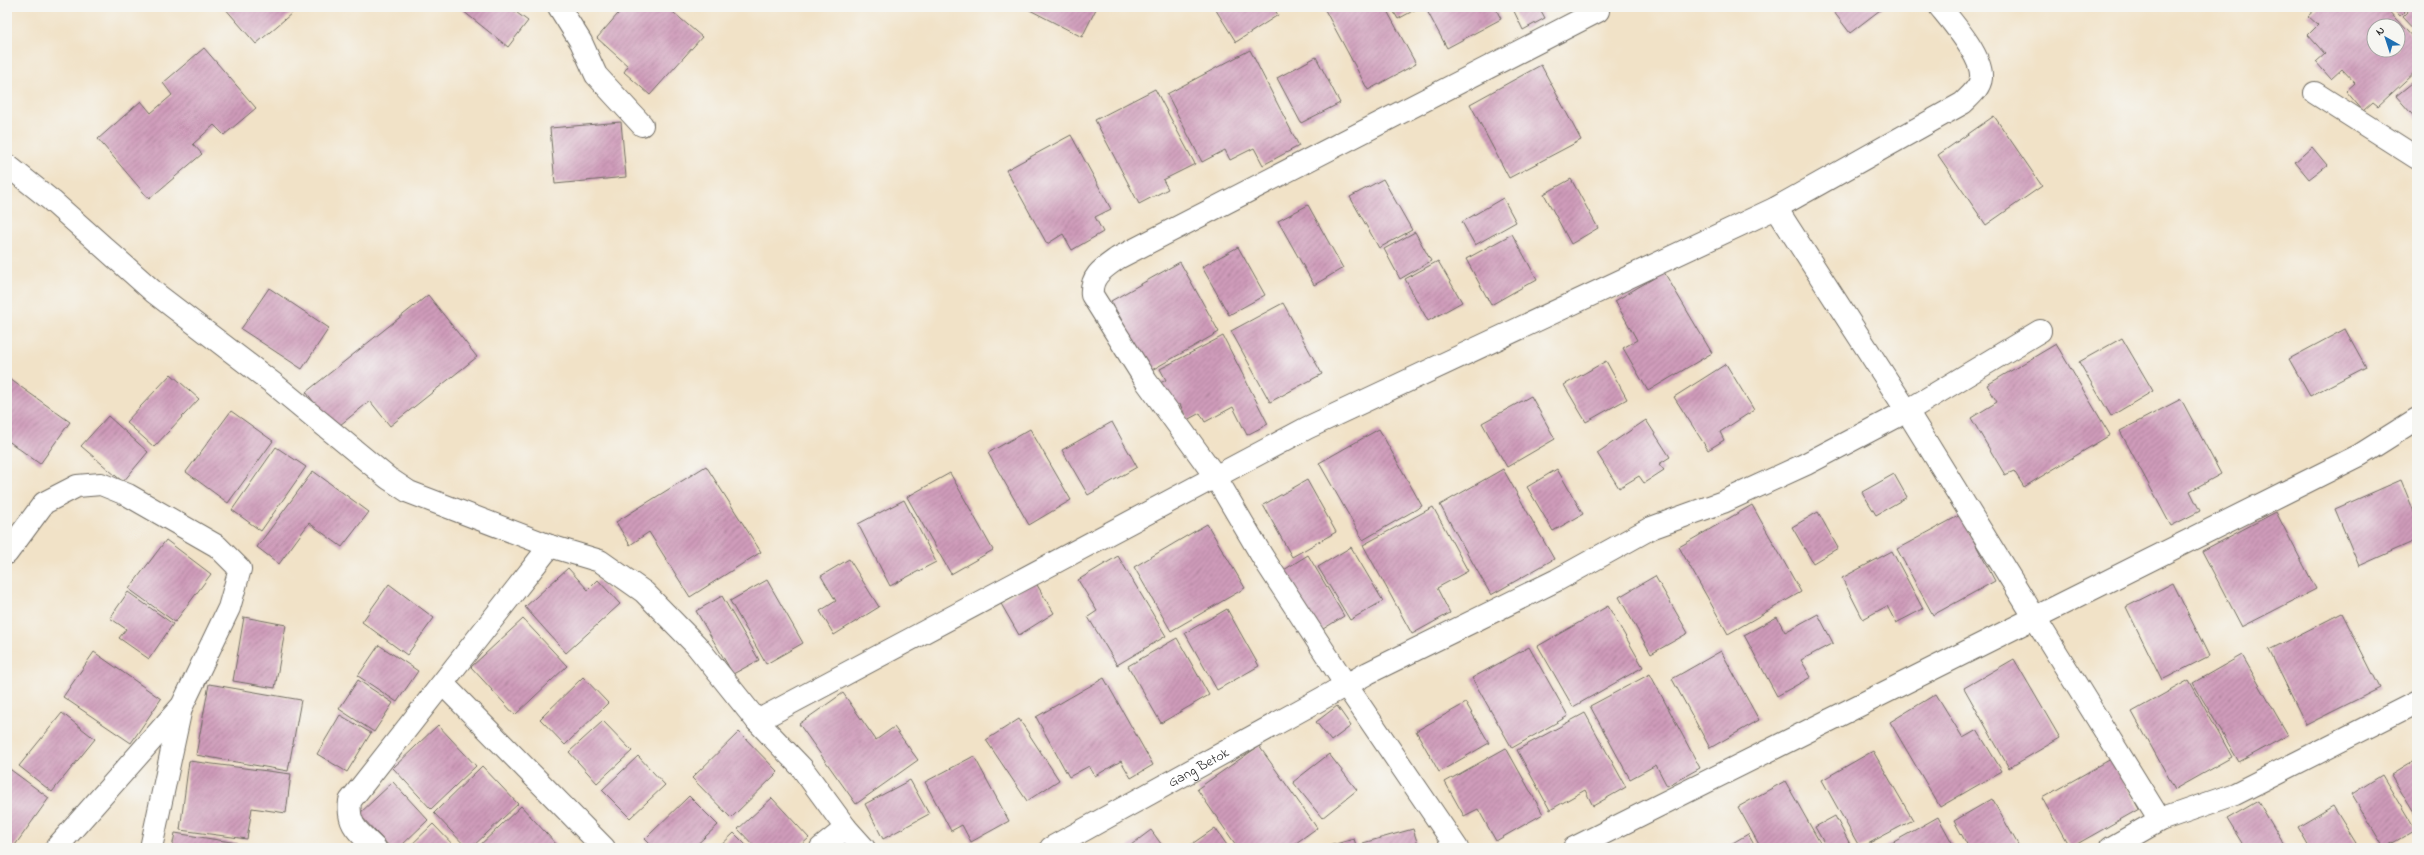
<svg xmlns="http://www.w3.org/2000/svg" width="2424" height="855" viewBox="0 0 2424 855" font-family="'Indie Flower',sans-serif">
<defs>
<pattern id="building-hatch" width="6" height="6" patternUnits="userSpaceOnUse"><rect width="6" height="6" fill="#cf9bba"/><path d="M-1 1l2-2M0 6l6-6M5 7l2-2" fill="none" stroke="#a87f97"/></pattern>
</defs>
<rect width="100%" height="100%" fill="#f6f6f2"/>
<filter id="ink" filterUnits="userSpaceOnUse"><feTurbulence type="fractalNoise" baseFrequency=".025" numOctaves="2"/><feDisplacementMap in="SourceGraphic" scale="8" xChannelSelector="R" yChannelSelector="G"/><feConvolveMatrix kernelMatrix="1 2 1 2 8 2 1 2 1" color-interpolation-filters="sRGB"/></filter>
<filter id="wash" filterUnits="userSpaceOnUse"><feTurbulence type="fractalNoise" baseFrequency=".012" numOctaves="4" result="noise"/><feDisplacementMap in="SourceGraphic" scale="16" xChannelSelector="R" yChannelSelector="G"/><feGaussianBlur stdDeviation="0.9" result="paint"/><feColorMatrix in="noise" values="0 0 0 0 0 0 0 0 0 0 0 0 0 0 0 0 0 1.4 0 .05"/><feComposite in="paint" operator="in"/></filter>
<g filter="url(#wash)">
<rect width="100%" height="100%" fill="#f1e2c7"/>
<g id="blocks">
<g fill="url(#building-hatch)" fill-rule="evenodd">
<path d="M224,7H299L256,44Z"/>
<path d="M458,7H509L528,21L508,47Z"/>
<path d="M624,7H667L702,37L650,95L624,72L628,66L597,38Z"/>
<path d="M1024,7H1097L1082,37Z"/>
<path d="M1214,7H1273L1278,15L1236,42Z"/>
<path d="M1329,7H1385L1416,64L1368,90L1325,10Z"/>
<path d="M1391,7H1420L1398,19Z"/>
<path d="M1425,7H1495L1501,19L1447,48Z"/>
<path d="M1512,7H1539L1545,18L1523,30Z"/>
<path d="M1830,7H1884L1850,33Z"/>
<path d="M2318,7H2385L2417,42V70L2378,106L2373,102L2363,111L2346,91L2355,83L2342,69L2331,79L2316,62L2325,54L2308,35L2318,25L2308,16ZM2374,26H2398V50H2374Z"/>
<path d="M2392,7H2409L2400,16Z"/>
<path d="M2412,7H2417V33L2402,17Z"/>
<path d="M204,48L256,108L224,135L214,125L193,144L202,154L149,199L98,139L141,101L151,113L172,95L163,83Z"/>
<path d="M1250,50L1299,146L1263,165L1254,148L1230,160L1225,150L1202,162L1167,94Z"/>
<path d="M1316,57L1340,103L1301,123L1277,78Z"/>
<path d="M1541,65L1581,140L1509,178L1470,104Z"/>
<path d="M2417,79V120L2396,96Z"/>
<path d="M1155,89L1195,164L1163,180L1168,189L1139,204L1095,120Z"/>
<path d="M1994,116L2042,186L1986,225L1938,155Z"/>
<path d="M621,122L626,177L555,184L550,128Z"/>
<path d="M1071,135L1111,209L1095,217L1103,232L1072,250L1063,234L1047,244L1006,170Z"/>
<path d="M2312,147L2327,165L2309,179L2295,162Z"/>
<path d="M1383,179L1412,230L1379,248L1350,197Z"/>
<path d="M1571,179L1598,228L1571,244L1544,194Z"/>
<path d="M1503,198L1516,222L1475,245L1462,222Z"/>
<path d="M1308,205L1343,268L1314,285L1278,221Z"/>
<path d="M1415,232L1431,261L1400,279L1384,249Z"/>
<path d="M1512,234L1537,279L1491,305L1466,259Z"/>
<path d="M1238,247L1265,295L1229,315L1202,267Z"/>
<path d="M1438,261L1462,302L1428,321L1405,279Z"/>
<path d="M1180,262L1219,332L1150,371L1111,301Z"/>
<path d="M1664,272L1712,353L1648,391L1623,348L1637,340L1615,301Z"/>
<path d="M269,288L329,328L302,369L241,329Z"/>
<path d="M428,295L477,357L390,426L370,401L335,429L306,392Z"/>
<path d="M1283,303L1322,374L1270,402L1231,331Z"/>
<path d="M2345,329L2366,367L2310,396L2289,359Z"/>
<path d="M1223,336L1268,424L1247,435L1233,407L1205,422L1200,413L1187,420L1180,404L1171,409L1158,384L1166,380L1160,369Z"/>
<path d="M2122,338L2153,391L2111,416L2079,362Z"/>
<path d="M2056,344L2110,435L2024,487L2014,471L2005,475L1971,418L1997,402L1987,385Z"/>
<path d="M1606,361L1627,399L1586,422L1564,385Z"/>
<path d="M1726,364L1754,410L1720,432L1724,440L1708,450L1674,397Z"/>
<path d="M171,374L199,399L154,447L126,422Z"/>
<path d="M7,377L70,422L40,464L7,440Z"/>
<path d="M1531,396L1555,439L1507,467L1482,423Z"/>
<path d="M2181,399L2221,474L2190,491L2200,511L2171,526L2120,431Z"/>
<path d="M231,411L273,441L228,503L186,472Z"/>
<path d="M108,416L148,452L123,482L81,446Z"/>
<path d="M1646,420L1670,457L1659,464L1664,470L1644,483L1639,476L1619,488L1597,453Z"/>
<path d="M1112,422L1137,467L1088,495L1062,450Z"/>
<path d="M1030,429L1071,500L1029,525L988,453Z"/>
<path d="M1379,429L1422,506L1363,540L1319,463Z"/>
<path d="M276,447L306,467L261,531L232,510Z"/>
<path d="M706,466L761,552L690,597L649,532L630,545L616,522Z"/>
<path d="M1503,469L1554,559L1491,595L1440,505Z"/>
<path d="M1557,469L1583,514L1553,531L1527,487Z"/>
<path d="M313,471L369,512L342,547L309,523L279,564L257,547Z"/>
<path d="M950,473L993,550L951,574L907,497Z"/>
<path d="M1894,474L1907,497L1876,515L1862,492Z"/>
<path d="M1307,480L1336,532L1292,557L1263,505Z"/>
<path d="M2401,480L2417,519V540L2359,566L2335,509Z"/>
<path d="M904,500L936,562L890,586L858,524Z"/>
<path d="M1752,505L1801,592L1728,634L1679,547Z"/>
<path d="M1433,507L1468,571L1437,588L1450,613L1412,634L1363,545Z"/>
<path d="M1818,512L1838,548L1813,563L1792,527Z"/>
<path d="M2276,512L2316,589L2242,627L2202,551Z"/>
<path d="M1960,515L1995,581L1933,615L1897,549Z"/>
<path d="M1207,524L1245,588L1171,631L1134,567Z"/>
<path d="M166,540L211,574L175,622L129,589Z"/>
<path d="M1351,547L1383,601L1350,620L1318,567Z"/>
<path d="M1892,551L1923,609L1896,623L1887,606L1863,619L1842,578Z"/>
<path d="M1308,555L1344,616L1315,634L1279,573Z"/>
<path d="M1118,556L1166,636L1117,665L1088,617L1097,611L1078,580Z"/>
<path d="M849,559L879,607L834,635L820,611L836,601L821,576Z"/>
<path d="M568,568L588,590L598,580L620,604L566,653L525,607Z"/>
<path d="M1655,576L1688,633L1651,654L1619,597Z"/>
<path d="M767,580L803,643L766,664L730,601Z"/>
<path d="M1034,580L1054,613L1019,635L1000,602Z"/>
<path d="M2173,583L2209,656L2162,680L2126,607Z"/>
<path d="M389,584L434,618L407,655L362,622Z"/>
<path d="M128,592L173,624L149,659L119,638L126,629L110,618Z"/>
<path d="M722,596L759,660L733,674L696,611Z"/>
<path d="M1608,606L1643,667L1573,707L1538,646Z"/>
<path d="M1227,609L1259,666L1217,690L1185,633Z"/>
<path d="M2342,613L2380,688L2306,725L2269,650Z"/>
<path d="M1818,614L1833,643L1801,660L1811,677L1777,696L1744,635L1777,617L1785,632Z"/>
<path d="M244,617L286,625L275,688L233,681Z"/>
<path d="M523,619L567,666L515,715L471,667Z"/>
<path d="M1177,638L1209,695L1161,723L1128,666Z"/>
<path d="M379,645L418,671L397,702L358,676Z"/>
<path d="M1529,647L1568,716L1512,748L1472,678Z"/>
<path d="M1721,651L1759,720L1710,748L1672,679Z"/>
<path d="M94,652L161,699L131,743L63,697Z"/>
<path d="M2242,655L2288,735L2239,762L2193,683Z"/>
<path d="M2014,659L2060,738L2009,768L1964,688Z"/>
<path d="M1650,674L1700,768L1667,786L1656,765L1630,779L1590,706Z"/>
<path d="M583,677L608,703L565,745L540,719Z"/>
<path d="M1104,678L1153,765L1131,778L1121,761L1095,776L1089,766L1069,777L1036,717Z"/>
<path d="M358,680L393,703L374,732L339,709Z"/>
<path d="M2189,680L2232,757L2175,789L2132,712Z"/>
<path d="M209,684L301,700L288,771L196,755Z"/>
<path d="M843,693L876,740L894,727L918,760L856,804L799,724Z"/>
<path d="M1936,694L1963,738L1977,730L2002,771L1940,807L1890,722Z"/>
<path d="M1466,703L1489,743L1439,772L1416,731Z"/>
<path d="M1337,706L1351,726L1331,741L1316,722Z"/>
<path d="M62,713L95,739L52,792L19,766Z"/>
<path d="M1585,713L1626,787L1593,806L1585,790L1550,810L1517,750Z"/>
<path d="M340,715L371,733L347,772L317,754Z"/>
<path d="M1019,719L1059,780L1027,801L986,740Z"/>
<path d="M603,721L632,751L597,783L569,752Z"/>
<path d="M438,725L476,766L431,809L393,768Z"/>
<path d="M739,732L778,772L731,818L692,778Z"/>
<path d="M1259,746L1317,828L1289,848H1238L1197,789Z"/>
<path d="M1506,748L1543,814L1496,841L1478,809L1464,816L1445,782Z"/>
<path d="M1873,751L1913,820L1860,848L1822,780Z"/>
<path d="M1329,754L1357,790L1322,818L1293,782Z"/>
<path d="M638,756L665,785L630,818L602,790Z"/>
<path d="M974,756L1009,821L971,842L962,825L951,831L925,782Z"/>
<path d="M2111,759L2139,809L2070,848L2042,798Z"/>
<path d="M2417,759V818L2391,775Z"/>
<path d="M189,761L291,774L286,813L252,808L247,839L180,830Z"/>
<path d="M482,766L518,804L471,848H467L434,813Z"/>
<path d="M7,767L49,798L13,848H7Z"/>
<path d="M2382,775L2415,830L2384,848L2352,794Z"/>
<path d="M910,780L929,814L883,839L865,804Z"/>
<path d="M1785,781L1823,848H1761L1738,807Z"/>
<path d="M393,782L428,820L399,848H391L359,814Z"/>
<path d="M689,796L718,825L693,848H654L645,839Z"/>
<path d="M772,798L809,838L798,848H756L738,829Z"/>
<path d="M1992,799L2020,848H1969L1954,821Z"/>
<path d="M2258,801L2286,848H2245L2227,819Z"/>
<path d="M521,806L558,846L556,848H477Z"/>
<path d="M2333,806L2359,848H2310L2298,827Z"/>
<path d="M1835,816L1852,848H1827L1815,827Z"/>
<path d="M1938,817L1955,848H1883Z"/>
<path d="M433,824L456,848H408Z"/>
<path d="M1215,828L1229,848H1186Z"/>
<path d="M1413,829L1419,848H1364L1363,843Z"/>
<path d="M1151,830L1164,848H1127Z"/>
<path d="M175,833L237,843L236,848H172Z"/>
<path d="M734,833L749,848H718Z"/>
<path d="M1748,834L1756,848H1724Z"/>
<path d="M1354,839L1357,848H1321Z"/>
</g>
</g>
</g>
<g filter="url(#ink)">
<use href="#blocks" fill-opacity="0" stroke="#706b62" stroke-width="1"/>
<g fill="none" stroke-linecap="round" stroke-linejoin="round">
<g stroke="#706b62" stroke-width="24">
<g id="minor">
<path d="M559,7L581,42L596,75L642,125"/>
<path d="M2315,93L2417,158"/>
<path d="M7,165L52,201L155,293L274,384L388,478L409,492L550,546L600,561L644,592L696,645L757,721L802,768L846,828L864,848"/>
<path d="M1776,208L1907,411L2160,820"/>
<path d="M7,553L44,503L77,486L101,484L128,495L217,546L240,569L229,608L181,708L151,848"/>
<path d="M443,684L604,848"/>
<path d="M757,721L1307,428L1776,208L1963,103C1970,96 1980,88 1981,78C1983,57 1953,23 1940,7"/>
<path d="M56,848L180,708"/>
<path d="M375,848C359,832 347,826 350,801L550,546"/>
<path d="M821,848L846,828"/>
<path id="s1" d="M1051,848L1368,673L1557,580L1651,528L1723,502L1806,464L1907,411L2040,331"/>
<path d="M1457,848L1346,685L1262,556L1215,476L1146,381L1092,295C1090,276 1104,268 1118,258L1598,11"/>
<path d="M1574,848L2360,455L2417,419"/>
<path d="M2111,848L2160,820L2235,794L2417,702"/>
</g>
</g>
<use href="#minor" stroke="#fff" stroke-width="22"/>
</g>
</g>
<g text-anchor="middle" stroke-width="3.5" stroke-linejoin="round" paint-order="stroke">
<g font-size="14" fill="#2b2b2b" stroke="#f6f6f2">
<text dy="5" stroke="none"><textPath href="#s1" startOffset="168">Gang Betok</textPath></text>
</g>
</g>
<rect width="2424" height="855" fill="none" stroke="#f6f6f2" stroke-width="24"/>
<g transform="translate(2386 38) rotate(321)"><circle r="19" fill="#f6f6f2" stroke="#a5a5a2"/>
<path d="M0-3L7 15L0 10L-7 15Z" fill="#1f6fb2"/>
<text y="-6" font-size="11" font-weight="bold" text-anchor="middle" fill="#2b2b2b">N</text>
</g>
</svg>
